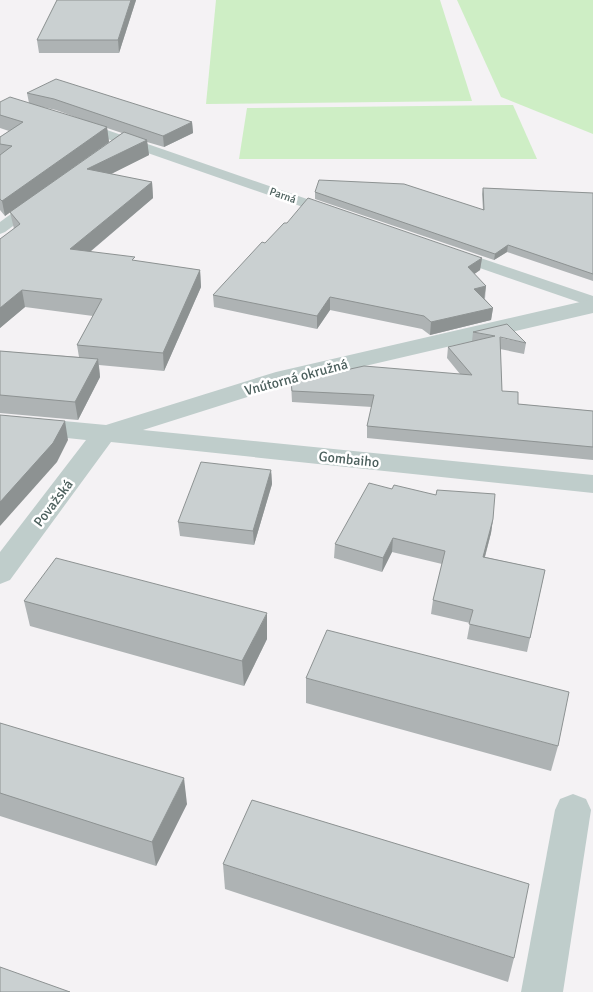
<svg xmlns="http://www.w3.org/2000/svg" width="593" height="992" viewBox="0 0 593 992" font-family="Signika,sans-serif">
<rect width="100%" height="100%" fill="#f4f2f4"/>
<g fill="#ceeec5">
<path d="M216,0H440L472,101L206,104Z"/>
<path d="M457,0H593V134L501,97Z"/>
<path d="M513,105L537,159H239L247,108Z"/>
</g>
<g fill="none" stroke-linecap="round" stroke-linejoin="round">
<g fill="#bfcdcb" fill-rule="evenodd">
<path d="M81,121L336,209L339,212L336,215H326L76,128L74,125L76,122Z"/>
<path d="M35,199L40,200L42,203L40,206L5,232L0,234V222L30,200Z"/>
<path d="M454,249L593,296V307L448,257L446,254L448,251Z"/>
</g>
<g fill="#bfcdcb" fill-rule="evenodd">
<path d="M593,299V313L292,383L143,430L593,475V493L111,442L10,580L0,584V552L86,440L0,431V415L106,425L276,372Z"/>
<path d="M573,794L586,799L591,810L563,992H521L555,810L560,799Z"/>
</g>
</g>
<g fill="#aeb3b4" fill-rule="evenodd">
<path d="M57,0H136L119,53H39L37,40Z"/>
<path d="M27,93L192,122L193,133L164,147L147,142L149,155L111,174L152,182L153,198L90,252L135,261L200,270L201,287L164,371L99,365L100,377L78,420L0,413V351L79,357L77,345L93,316L25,307L0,328V239L14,229L10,212L5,216L0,210V137L9,131L0,128V102L29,103ZM33,105L56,110L89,122ZM107,128L122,133L52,183L109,142Z"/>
<path d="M483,188L593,193V281L507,252L494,260L315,199V192L483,210L482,194Z"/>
<path d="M265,243L482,258L480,270L474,274L486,286L485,299L493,308L491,320L430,335L422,329L330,310L317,329L214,307L213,295Z"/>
<path d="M473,332L526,343L524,354L500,349L502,391L518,404L593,411V460L367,438V426L372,407L292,402L291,382L460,374L447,358L448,347L472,341Z"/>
<path d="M271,470L272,484L254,545L180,536L178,522Z"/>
<path d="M493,519L491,533L485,557L545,570L527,652L467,639L470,623L431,614L433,600L442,564L392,552L382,572L334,558L335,544Z"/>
<path d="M24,601L267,639L244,686L30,626Z"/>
<path d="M306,678L558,746L551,771L306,703Z"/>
<path d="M0,723L187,804L156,866L0,816Z"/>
<path d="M223,864L514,958L508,982L225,889Z"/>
</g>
<g fill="#8d9292">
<path d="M131,0H136L119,53L118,40Z"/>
<path d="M192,122L193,133L164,147L163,136Z"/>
<path d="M107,127L109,142L5,216L2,201Z"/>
<path d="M147,140L149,155L89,185L87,169Z"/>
<path d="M152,182L153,198L73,266L70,249Z"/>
<path d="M508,245L507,252L494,260L495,254Z"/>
<path d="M482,258L480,270L466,280L468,267Z"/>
<path d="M200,270L201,287L164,371L163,353Z"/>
<path d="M486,286L484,299L474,289Z"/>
<path d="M22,290L25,307L0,328V308Z"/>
<path d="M330,297V310L317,329V316Z"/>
<path d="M493,308L491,320L430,335L431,322Z"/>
<path d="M98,359L100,377L78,420L75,402Z"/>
<path d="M65,421L68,440L57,462L0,526V502Z"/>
<path d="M271,470L272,484L254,545L253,531Z"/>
<path d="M493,519L491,533L481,571L483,557Z"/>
<path d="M393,538L392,552L382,572L383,558Z"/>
<path d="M267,613V639L244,686L242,661Z"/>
<path d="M184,778L187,804L156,866L152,842Z"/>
</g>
<g fill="#cad0d1" stroke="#8d9292">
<path d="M57,0H131L118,40H37Z"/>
<path d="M56,79L192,122L163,136L54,99L27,93Z"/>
<path d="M10,97L107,127L2,201L0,199V155L12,146L0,144V137L23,122L0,115V102Z"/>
<path d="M124,132L147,140L87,169L152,182L70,249L135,257L132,260L200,270L163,353L77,345L102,299L22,290L0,308V239L20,224L10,212Z"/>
<path d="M319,180L404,184L484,210L483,188L593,193V274L508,245L495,254L315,192Z"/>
<path d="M308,198L482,258L468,267L486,286L474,289L493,308L431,322L424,316L330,297L317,316L213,295L262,242L265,243L284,223H287Z"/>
<path d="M507,324L526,343L500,337L502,391L518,392V404L593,411V447L367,426L374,395L292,391L291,382L364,366L472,375L448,347L495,336L473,332Z"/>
<path d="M0,351L98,359L75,402L0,395Z"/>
<path d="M0,415L65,421L53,443L0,502Z"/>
<path d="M201,462L271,470L253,531L178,522Z"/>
<path d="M369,483L392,489L394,485L436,495L437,490L495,494L493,519L483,557L545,570L530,638L469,624L473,610L433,600L445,551L393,538L383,558L335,544Z"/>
<path d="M56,558L267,613L242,661L24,601Z"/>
<path d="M327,630L569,692L558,746L306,678Z"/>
<path d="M0,723L184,778L152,842L0,793Z"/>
<path d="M252,800L529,884L514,958L223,864Z"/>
<path d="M0,967L70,992H0Z"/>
</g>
<g text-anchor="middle" stroke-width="5" stroke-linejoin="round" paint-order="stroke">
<g font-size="11" fill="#4b5f5c" stroke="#fff">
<text transform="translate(283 195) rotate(19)" y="4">Parná</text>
</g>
<g font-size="14" fill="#4b5f5c" stroke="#fff">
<text transform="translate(296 377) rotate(-15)" y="5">Vnútorná okružná</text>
<text transform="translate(349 459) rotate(6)" y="5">Gombaiho</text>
<text transform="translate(53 503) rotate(-53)" y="5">Považská</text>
</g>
</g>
</svg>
